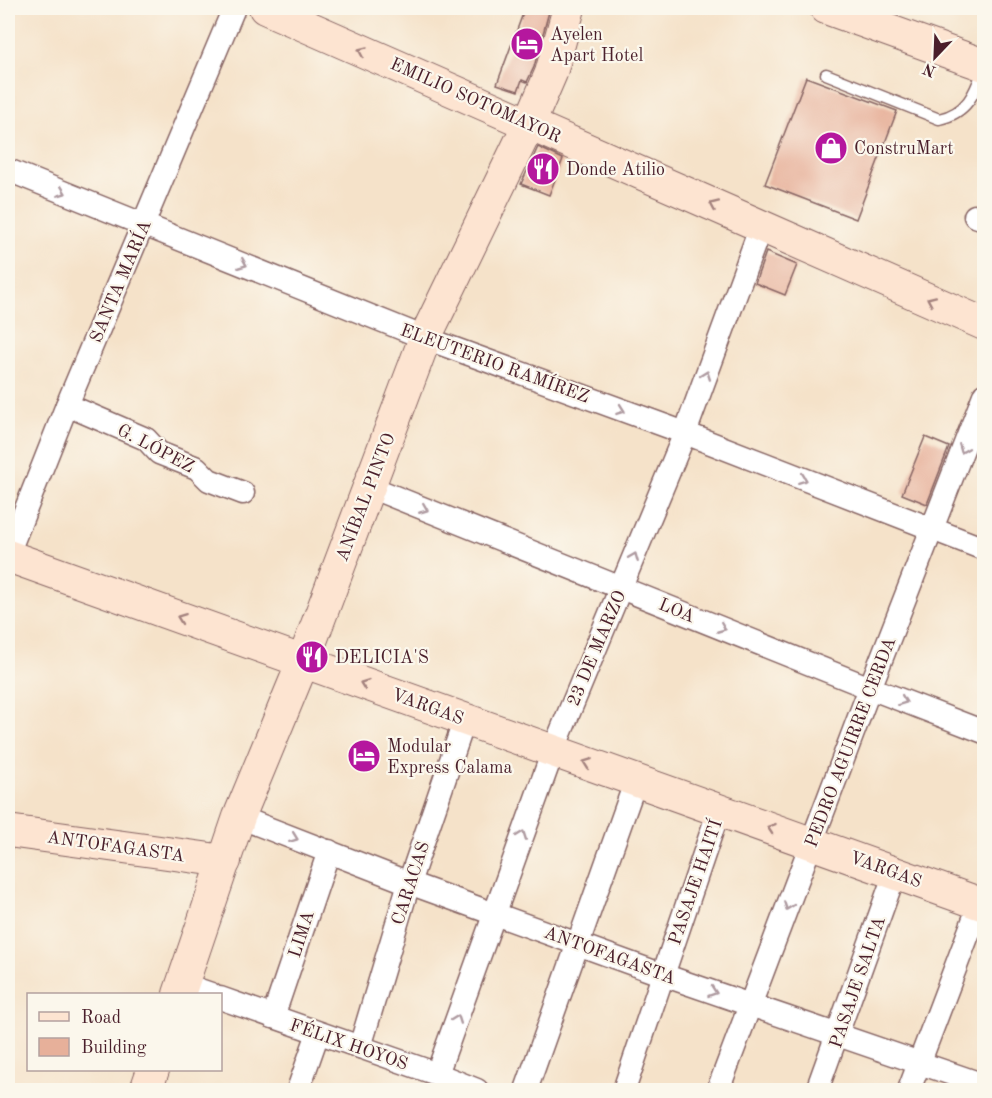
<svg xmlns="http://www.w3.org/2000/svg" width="992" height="1098" viewBox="0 0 992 1098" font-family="'Old Standard TT',serif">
<rect width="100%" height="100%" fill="#fbf7ec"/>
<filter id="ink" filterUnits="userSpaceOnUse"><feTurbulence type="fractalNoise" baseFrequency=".0167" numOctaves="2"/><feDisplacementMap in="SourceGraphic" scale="12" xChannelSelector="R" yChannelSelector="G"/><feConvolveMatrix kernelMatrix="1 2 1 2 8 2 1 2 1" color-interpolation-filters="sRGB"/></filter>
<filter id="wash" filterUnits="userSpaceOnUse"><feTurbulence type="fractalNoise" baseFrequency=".008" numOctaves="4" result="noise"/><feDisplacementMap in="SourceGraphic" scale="24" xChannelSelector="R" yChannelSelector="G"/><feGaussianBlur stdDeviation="1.35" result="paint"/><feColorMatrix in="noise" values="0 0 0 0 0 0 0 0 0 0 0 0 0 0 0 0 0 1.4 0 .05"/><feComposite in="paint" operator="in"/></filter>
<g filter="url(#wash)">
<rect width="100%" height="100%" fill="#f5e2c9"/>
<g id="blocks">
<g fill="#e7b09a">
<path d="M525,8H550L534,67L527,82L522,80L518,91L497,84Z"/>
<path d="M806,77L897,111L856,219L765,184Z"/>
<path d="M538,147L563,159L549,195L521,184Z"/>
<path d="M766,252L797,265L785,295L755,283Z"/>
<path d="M925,437L949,447L927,504L902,494Z"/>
</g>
</g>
</g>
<g filter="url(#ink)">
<use href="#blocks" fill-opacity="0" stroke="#866362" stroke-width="1.5"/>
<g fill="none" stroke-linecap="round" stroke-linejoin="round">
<g stroke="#866362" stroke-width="13">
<path id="lane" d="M826,74L939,119C968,113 975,92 984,68"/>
</g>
<g stroke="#866362" stroke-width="25">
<g id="street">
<path d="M8,170L425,338L685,433L984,549"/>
<path d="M975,216L984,219"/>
<path d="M67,405L146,439L159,453L197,468L209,480L243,493"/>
<path d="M370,487L870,688L984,732"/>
<path d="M8,554L67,405L234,8"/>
<path d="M239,817L409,883L663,975L984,1085"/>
<path d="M182,984L211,994"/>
<path d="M220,998L437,1074L477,1090"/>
<path d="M273,1017L329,851"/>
<path d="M360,1047L409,883L465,719"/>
<path d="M437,1074L553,751L685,433L761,226"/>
<path d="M298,1090L318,1033"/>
<path d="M526,1090L636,780"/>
<path d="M624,1090L719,810"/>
<path d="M718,1090L870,688L984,395"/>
<path d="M817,1090L895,873"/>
<path d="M909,1090L980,903"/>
</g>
</g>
<g stroke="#866362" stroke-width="34">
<g id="secondary">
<path d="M265,8L984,324"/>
<path d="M826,8L984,65"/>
<path d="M8,556L984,905"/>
<path d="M8,831L225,861"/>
<path d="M179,994L239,817L303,662L425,338L529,124L551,73L569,8"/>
<path d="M146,1090L153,1070"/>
</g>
</g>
<use href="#lane" stroke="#fff" stroke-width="10"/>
<use href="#street" stroke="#fff" stroke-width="22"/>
<use href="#secondary" stroke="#fde4d1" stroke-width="32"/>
</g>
<defs><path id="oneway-chevron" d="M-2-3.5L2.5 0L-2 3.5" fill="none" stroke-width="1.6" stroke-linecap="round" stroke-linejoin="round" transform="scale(1.5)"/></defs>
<g stroke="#a4827e">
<use href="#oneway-chevron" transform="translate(362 51) rotate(-156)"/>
<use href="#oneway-chevron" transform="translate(714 205) rotate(-156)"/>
<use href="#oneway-chevron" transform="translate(931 300) rotate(-156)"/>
<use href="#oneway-chevron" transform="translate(181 618) rotate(-160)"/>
<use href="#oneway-chevron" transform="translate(364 684) rotate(-160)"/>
<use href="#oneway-chevron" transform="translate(587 763) rotate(-160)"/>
<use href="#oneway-chevron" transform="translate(771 828) rotate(-161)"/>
</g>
<g stroke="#ae9aa0">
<use href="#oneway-chevron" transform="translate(62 192) rotate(21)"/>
<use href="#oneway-chevron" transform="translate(243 264) rotate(22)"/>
<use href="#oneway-chevron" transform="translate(706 375) rotate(-70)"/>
<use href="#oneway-chevron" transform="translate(621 410) rotate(20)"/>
<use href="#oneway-chevron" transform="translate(963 449) rotate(112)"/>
<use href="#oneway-chevron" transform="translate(803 479) rotate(21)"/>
<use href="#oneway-chevron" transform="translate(424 509) rotate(22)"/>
<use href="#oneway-chevron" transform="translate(634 557) rotate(-68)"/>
<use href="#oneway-chevron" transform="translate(722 628) rotate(22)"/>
<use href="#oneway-chevron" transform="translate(903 701) rotate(21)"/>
<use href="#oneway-chevron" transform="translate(522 835) rotate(-70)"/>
<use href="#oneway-chevron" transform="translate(294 838) rotate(21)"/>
<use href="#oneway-chevron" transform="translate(788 906) rotate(110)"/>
<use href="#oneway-chevron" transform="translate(713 992) rotate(19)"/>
<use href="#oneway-chevron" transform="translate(457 1019) rotate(-70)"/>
</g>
</g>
<defs>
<g id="hotel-disc" transform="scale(1.725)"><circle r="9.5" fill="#b5179e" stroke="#fbf7ec"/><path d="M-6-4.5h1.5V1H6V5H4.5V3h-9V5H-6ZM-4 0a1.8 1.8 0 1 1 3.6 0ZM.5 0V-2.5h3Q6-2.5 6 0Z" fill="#fff"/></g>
<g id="shop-disc" transform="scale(1.725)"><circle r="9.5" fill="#b5179e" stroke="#fbf7ec"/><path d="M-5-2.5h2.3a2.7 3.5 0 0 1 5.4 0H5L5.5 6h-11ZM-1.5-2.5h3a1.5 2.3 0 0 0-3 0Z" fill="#fff"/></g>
<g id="restaurant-disc" transform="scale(1.725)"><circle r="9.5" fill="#b5179e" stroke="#fbf7ec"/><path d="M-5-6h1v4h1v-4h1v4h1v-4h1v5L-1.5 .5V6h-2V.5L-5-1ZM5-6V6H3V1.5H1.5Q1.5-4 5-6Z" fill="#fff"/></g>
</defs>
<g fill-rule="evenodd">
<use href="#hotel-disc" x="527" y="44"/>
<use href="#shop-disc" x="831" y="148"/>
<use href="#restaurant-disc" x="543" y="169"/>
<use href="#restaurant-disc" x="312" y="657"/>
<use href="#hotel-disc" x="364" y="756"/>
</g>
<g text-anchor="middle" stroke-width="4.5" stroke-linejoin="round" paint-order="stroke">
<g font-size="18" fill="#4a1f2b" stroke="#fbf7ec" text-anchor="start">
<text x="550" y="40">Ayelen<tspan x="550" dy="21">Apart Hotel</tspan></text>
<text x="854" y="154">ConstruMart</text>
<text x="566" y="175">Donde Atilio</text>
<text x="335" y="663">DELICIA'S</text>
<text x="387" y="752">Modular<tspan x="387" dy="21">Express Calama</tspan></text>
</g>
<g font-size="18" fill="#4a1f2b" stroke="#fbf7ec">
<text transform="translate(476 100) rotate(24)" y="6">EMILIO SOTOMAYOR</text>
<text transform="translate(120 281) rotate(-67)" y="6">SANTA MARÍA</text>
<text transform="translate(495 363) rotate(20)" y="6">ELEUTERIO RAMÍREZ</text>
<text transform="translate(156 448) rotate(28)" y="6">G. LÓPEZ</text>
<text transform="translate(365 497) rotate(-69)" y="6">ANÍBAL PINTO</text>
<text transform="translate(677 610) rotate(22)" y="6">LOA</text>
<text transform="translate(596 648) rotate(-67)" y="6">23 DE MARZO</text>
<text transform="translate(428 706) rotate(20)" y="6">VARGAS</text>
<text transform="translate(850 742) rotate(-69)" y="6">PEDRO AGUIRRE CERDA</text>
<text transform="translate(116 846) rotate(8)" y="6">ANTOFAGASTA</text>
<text transform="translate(886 869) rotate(20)" y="6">VARGAS</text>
<text transform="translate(695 882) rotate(-71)" y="6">PASAJE HAITÍ</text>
<text transform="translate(410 883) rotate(-72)" y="6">CARACAS</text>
<text transform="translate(301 934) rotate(-72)" y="6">LIMA</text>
<text transform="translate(610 955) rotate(20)" y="6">ANTOFAGASTA</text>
<text transform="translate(857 982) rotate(-71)" y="6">PASAJE SALTA</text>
<text transform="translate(349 1044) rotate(19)" y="6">FÉLIX HOYOS</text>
</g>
</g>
<rect width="992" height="1098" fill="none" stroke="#fbf7ec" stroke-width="30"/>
<rect x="27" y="993" width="195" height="78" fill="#fbf7ec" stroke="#b4a19f" stroke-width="1.5"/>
<rect x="39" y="1012" width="30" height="9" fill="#fde4d1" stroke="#b4a19f" stroke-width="1.5"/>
<text x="81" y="1023" font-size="18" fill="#4a1f2b">Road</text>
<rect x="39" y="1038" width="30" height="18" fill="#e7b09a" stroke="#b4a19f" stroke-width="1.5"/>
<text x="81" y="1053" font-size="18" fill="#4a1f2b">Building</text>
<g transform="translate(935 57) rotate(203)" stroke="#fbf7ec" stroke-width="4.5" paint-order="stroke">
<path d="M0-4.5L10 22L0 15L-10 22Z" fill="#4a1f2b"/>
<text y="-9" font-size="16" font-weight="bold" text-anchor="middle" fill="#4a1f2b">N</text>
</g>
</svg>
